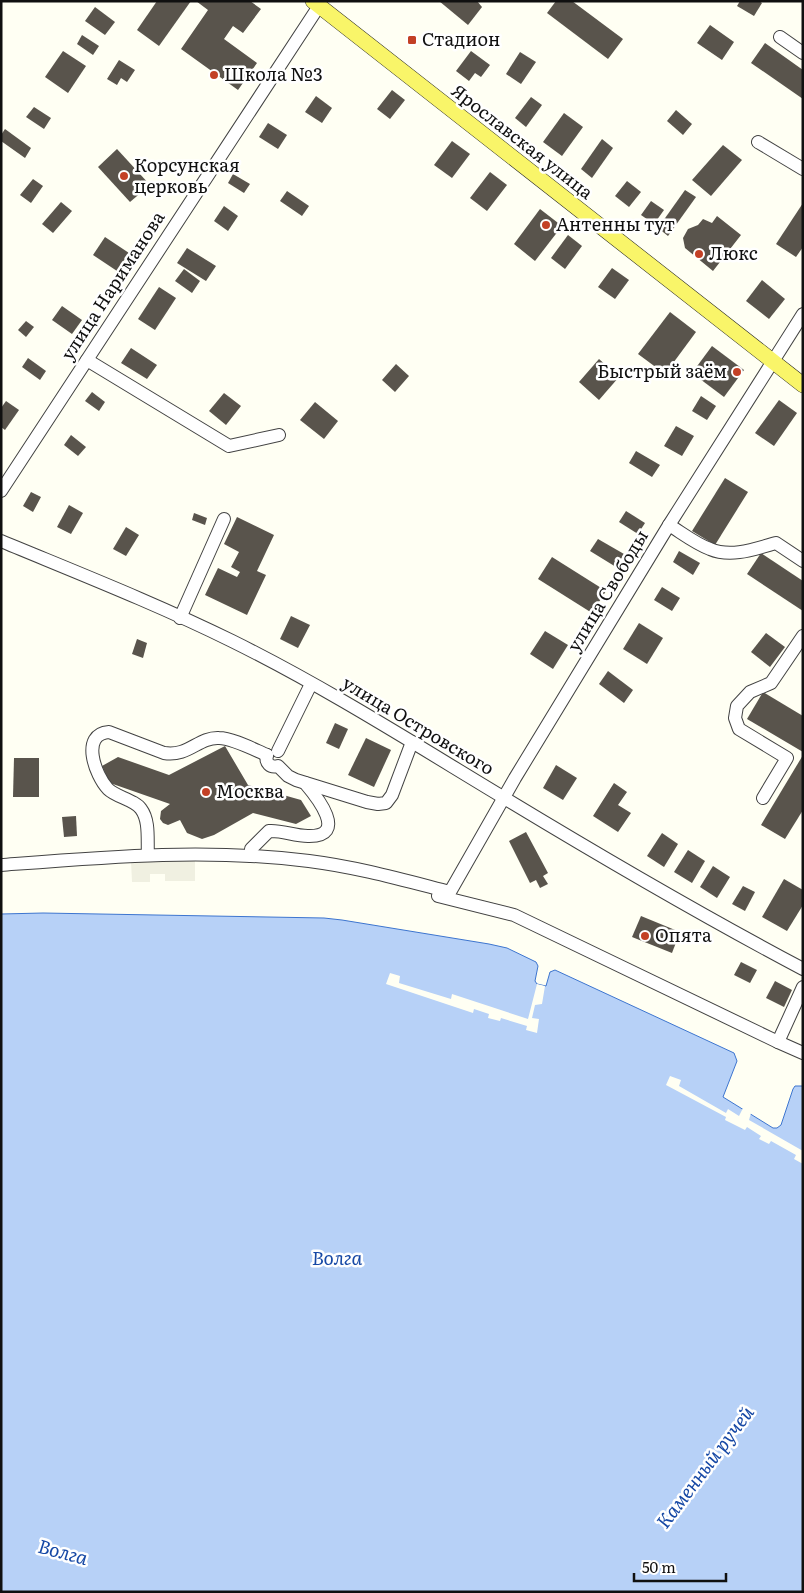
<svg xmlns="http://www.w3.org/2000/svg" width="804" height="1593" viewBox="0 0 804 1593" font-family="Literata,serif">
<rect width="100%" height="100%" fill="#fffff3"/>
<path fill="#f0f0e1" d="M195,860V881H165V874H150V882H132L131,861Z"/>
<path fill="#b7d1f7" stroke="#3d75cf" d="M43,913L324,918L342,920L489,944L507,948L536,962L538,966L535,981L537,984L546,986L550,972L555,970L734,1053L737,1061L723,1097L773,1128H777L781,1125L793,1089L795,1086H803V1592H1V914Z"/>
<g fill="#fffff3">
<path d="M390,973L400,976L399,983L451,999L452,994L528,1019L537,984L545,986L542,1004L535,1005L532,1018L539,1019L537,1033L526,1030L527,1026L501,1018L500,1021L488,1018L489,1014L474,1009L473,1013L386,984Z"/>
<path d="M670,1076L681,1080L679,1086L726,1113L728,1109L739,1116L743,1108L751,1113L749,1120L803,1151V1164L794,1159L796,1155L771,1141L769,1144L759,1139L761,1136L747,1127L745,1130L725,1120L726,1117L666,1085Z"/>
</g>
<g fill="#59544c">
<path d="M157,1H191L159,46L137,30Z"/>
<path d="M196,1H250L261,9L243,33L233,26L224,39L257,63L238,90L181,49L208,10Z"/>
<path d="M439,1H477L482,7L468,25Z"/>
<path d="M556,1H572L623,39L608,59L547,13Z"/>
<path d="M740,1H759L762,3L754,16L737,6Z"/>
<path d="M95,7L115,22L105,35L85,21Z"/>
<path d="M710,25L734,42L722,60L697,43Z"/>
<path d="M82,35L99,46L93,55L77,44Z"/>
<path d="M765,43L803,70V99L751,63Z"/>
<path d="M63,51L86,66L68,93L45,77Z"/>
<path d="M471,51L490,65L481,77L475,73L469,81L456,71Z"/>
<path d="M520,52L536,62L521,84L506,74Z"/>
<path d="M119,60L135,70L127,82L121,78L117,85L107,79Z"/>
<path d="M392,90L405,100L390,119L377,109Z"/>
<path d="M316,96L332,108L322,123L305,112Z"/>
<path d="M531,97L542,105L526,127L515,118Z"/>
<path d="M34,107L51,118L44,129L26,117Z"/>
<path d="M676,110L692,124L683,135L667,121Z"/>
<path d="M564,113L583,127L562,156L543,142Z"/>
<path d="M268,123L287,135L278,149L259,137Z"/>
<path d="M5,129L31,148L25,158L1,141V135Z"/>
<path d="M602,139L613,148L592,178L581,169Z"/>
<path d="M452,141L470,154L452,178L434,165Z"/>
<path d="M723,145L742,160L711,196L692,180Z"/>
<path d="M117,149L150,185L130,202L98,167Z"/>
<path d="M490,172L507,185L487,211L470,198Z"/>
<path d="M233,174L250,184L244,193L228,183Z"/>
<path d="M33,179L43,186L31,203L20,195Z"/>
<path d="M627,181L641,192L629,207L615,196Z"/>
<path d="M685,190L696,197L668,236L658,228Z"/>
<path d="M287,191L309,206L302,216L280,201Z"/>
<path d="M651,201L664,210L654,224L641,215Z"/>
<path d="M61,202L72,211L53,233L42,224Z"/>
<path d="M803,203V247L796,257L776,244Z"/>
<path d="M224,206L238,216L228,231L214,221Z"/>
<path d="M540,209L562,226L535,261L514,244Z"/>
<path d="M717,216L741,235L713,271L685,248L683,238L688,229L698,225L703,219L712,223Z"/>
<path d="M568,235L582,246L565,269L551,258Z"/>
<path d="M105,237L129,253L117,271L93,255Z"/>
<path d="M187,248L216,266L206,281L177,263Z"/>
<path d="M612,268L629,280L615,299L598,287Z"/>
<path d="M184,269L200,281L192,293L175,281Z"/>
<path d="M762,280L785,299L769,319L746,301Z"/>
<path d="M159,287L176,298L155,330L138,319Z"/>
<path d="M62,306L82,320L72,334L52,320Z"/>
<path d="M670,312L696,332L665,374L638,354Z"/>
<path d="M26,321L34,327L26,337L18,330Z"/>
<path d="M712,346L744,370L724,397L692,373Z"/>
<path d="M131,348L157,365L147,379L121,363Z"/>
<path d="M28,358L46,371L40,380L22,367Z"/>
<path d="M599,359L619,377L599,400L579,382Z"/>
<path d="M396,364L409,376L395,392L382,380Z"/>
<path d="M92,392L105,402L99,411L85,401Z"/>
<path d="M224,393L241,406L226,425L209,411Z"/>
<path d="M701,396L716,406L707,420L692,411Z"/>
<path d="M779,400L797,413L774,446L755,433Z"/>
<path d="M6,401L19,410L5,430L1,427V408Z"/>
<path d="M315,402L338,421L324,439L300,420Z"/>
<path d="M676,426L694,436L682,456L664,446Z"/>
<path d="M71,435L86,447L78,456L64,445Z"/>
<path d="M636,451L660,465L652,477L629,463Z"/>
<path d="M725,478L748,492L715,545L692,531Z"/>
<path d="M31,492L41,497L33,512L23,506Z"/>
<path d="M69,505L83,513L71,534L57,527Z"/>
<path d="M626,511L645,523L638,534L619,522Z"/>
<path d="M194,513L207,518L205,525L192,520Z"/>
<path d="M237,517L274,535L257,571L266,575L247,615L205,595L218,568L237,577L240,572L231,567L239,552L224,544Z"/>
<path d="M126,527L139,535L126,556L113,549Z"/>
<path d="M598,539L624,554L616,567L590,551Z"/>
<path d="M679,551L700,563L693,575L673,562Z"/>
<path d="M761,553L803,581V611L747,574Z"/>
<path d="M552,557L606,591L592,613L538,579Z"/>
<path d="M662,587L680,598L672,611L654,600Z"/>
<path d="M291,616L310,625L298,648L280,639Z"/>
<path d="M639,623L663,638L647,664L623,649Z"/>
<path d="M545,631L568,645L553,669L530,654Z"/>
<path d="M766,633L785,647L770,667L751,652Z"/>
<path d="M137,639L147,643L143,658L132,654Z"/>
<path d="M608,671L633,690L624,703L599,684Z"/>
<path d="M763,692L803,716V752L747,719Z"/>
<path d="M335,723L348,729L339,749L326,743Z"/>
<path d="M366,738L391,750L374,787L348,775Z"/>
<path d="M225,746L248,785L301,800L311,816L296,824L253,813L214,835L202,839L187,833L180,820L168,825L163,823L160,819L161,811L170,804L110,783L102,766L118,757L169,775Z"/>
<path d="M803,755V810L785,839L761,825Z"/>
<path d="M14,758H39V797H13Z"/>
<path d="M556,765L577,778L563,800L543,788Z"/>
<path d="M614,783L627,792L618,805L631,813L618,832L593,816Z"/>
<path d="M76,816L77,836L64,837L62,817Z"/>
<path d="M526,832L548,873L543,876L548,884L540,888L536,880L530,883L509,841Z"/>
<path d="M662,833L678,844L664,867L647,856Z"/>
<path d="M688,850L705,861L692,883L674,872Z"/>
<path d="M713,866L730,877L717,898L700,887Z"/>
<path d="M784,879L803,890V905L787,931L762,917Z"/>
<path d="M743,886L755,892L745,911L732,904Z"/>
<path d="M641,916L680,932L672,953L632,937Z"/>
<path d="M741,962L757,970L750,983L734,975Z"/>
<path d="M775,981L792,990L784,1007L766,998Z"/>
</g>
<g fill="none" stroke-linecap="round" stroke-linejoin="round">
<g stroke="#434343" stroke-width="14">
<g id="minor">
<path d="M780,37L803,53"/>
<path d="M758,142L803,169"/>
<path d="M87,360L229,446L279,435"/>
<path d="M1,491L319,6"/>
<path d="M669,525C682,533 696,544 710,549C731,558 755,549 776,543L803,561"/>
<path d="M1,541C78,573 157,604 232,641C325,687 413,743 501,796C600,856 701,915 803,969"/>
<path d="M180,618L224,519"/>
<path d="M278,751L311,684"/>
<path d="M267,755C265,763 270,768 278,766L288,776L296,780L367,802L378,804L386,803L392,795L412,742"/>
<path d="M763,798L787,758L739,729L735,718L737,706L750,692L771,683L803,636"/>
<path d="M148,855C147,840 150,821 141,809C135,800 116,797 108,789C95,775 80,734 109,732L164,753C189,757 198,737 219,738C232,738 255,750 267,755"/>
<path d="M251,856V849L269,831C282,830 294,836 308,836C349,837 317,797 305,783"/>
<path d="M1,865C104,857 206,848 309,861C357,867 403,880 450,892L515,778L669,525L803,314"/>
<path d="M438,896L514,915L778,1042L803,987"/>
<path d="M778,1042L803,1053"/>
</g>
</g>
<g stroke="#212121" stroke-width="16">
<path id="major" d="M313,1L803,385"/>
</g>
<use href="#minor" stroke="#fff" stroke-width="12"/>
<use href="#major" stroke="#f9f569" stroke-width="15"/>
</g>
<g fill="#c34025" stroke="#fff" stroke-width="2">
<rect x="407" y="35" width="10" height="10" rx="2.5"/>
<circle cx="214" cy="75" r="5"/>
<circle cx="124" cy="176" r="5"/>
<circle cx="546" cy="225" r="5"/>
<circle cx="699" cy="254" r="5"/>
<circle cx="737" cy="372" r="5"/>
<circle cx="206" cy="792" r="5"/>
<circle cx="645" cy="936" r="5"/>
</g>
<g text-anchor="middle" stroke-width="5" stroke-linejoin="round" paint-order="stroke">
<g font-size="18" fill="#101010" stroke="#fff" text-anchor="start">
<text x="422" y="46">Стадион</text>
<text x="224" y="81">Школа №3</text>
<text x="134" y="172">Корсунская<tspan x="134" dy="21">церковь</tspan></text>
<text x="556" y="231">Антенны тут</text>
<text x="709" y="260">Люкс</text>
<text x="727" y="378" text-anchor="end">Быстрый заём</text>
<text x="216" y="798">Москва</text>
<text x="655" y="942">Опята</text>
</g>
<g font-size="18" fill="#101010" stroke="#fff">
<text transform="translate(522 142) rotate(38)" y="6">Ярославская улица</text>
<text transform="translate(113 286) rotate(-57)" y="6">улица Нариманова</text>
<text transform="translate(608 591) rotate(-59)" y="6">улица Свободы</text>
<text transform="translate(418 726) rotate(31)" y="6">улица Островского</text>
</g>
<g font-size="19" font-style="italic" fill="#1648a5" stroke="#fff">
<text x="337" y="1265">Волга</text>
<text transform="translate(705 1467) rotate(-53)" y="7">Каменный ручей</text>
<text transform="translate(63 1552) rotate(15)" y="7">Волга</text>
</g>
</g>
<rect width="804" height="1593" fill="none" stroke="#101010" stroke-width="5"/>
<path d="M634 1573v8h92v-8" fill="none" stroke="#101010" stroke-width="2.5"/>
<text x="642" y="1573" font-size="15" fill="#101010" stroke="#ffffff" stroke-width="4" paint-order="stroke">50 m</text>
</svg>
